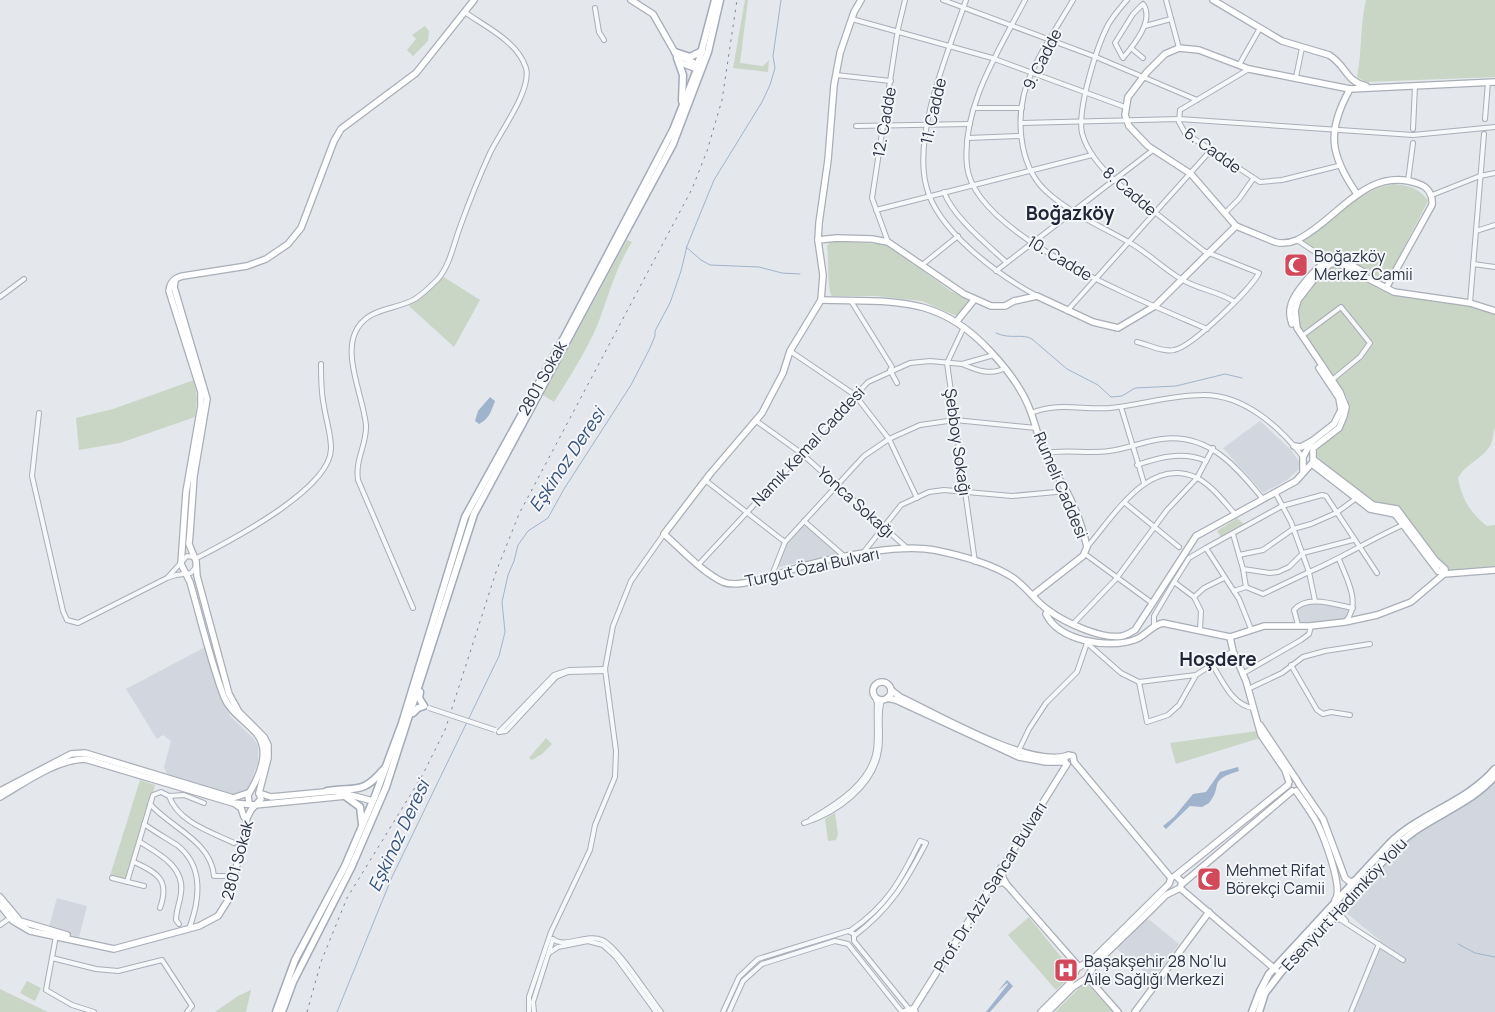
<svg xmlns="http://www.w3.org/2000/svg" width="1495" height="1012" viewBox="0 0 1495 1012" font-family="Manrope,sans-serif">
<rect width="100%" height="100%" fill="#e4e7ec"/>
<g fill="#d2d6de">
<path d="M1260,421L1291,450L1300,463L1299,469L1287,480L1263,493L1223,448Z"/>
<path d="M804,521L841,553L779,567L778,560L785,542Z"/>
<path d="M1315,601L1350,608V611L1344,620L1300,624L1294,610L1296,607Z"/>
<path d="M207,646L219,689L230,716L254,739L258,746V763L248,788L244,793L235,795L167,774L164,767L171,741L163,735L157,739L126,689Z"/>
<path d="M1495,779V1012H1354L1383,943L1344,911L1409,840L1486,790Z"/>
<path d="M57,898L87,906L79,937L48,930Z"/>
<path d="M1146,919L1151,921L1179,944L1153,979L1117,949Z"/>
</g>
<g fill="#c9d6c5">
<path d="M745,0H748L740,63L763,66L769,60L768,72L733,68Z"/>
<path d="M1366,0H1495V77L1366,82L1357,77C1362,52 1360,25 1366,0Z"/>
<path d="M425,26L429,31L428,41L413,56L407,50L416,39L412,35Z"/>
<path d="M1393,184C1409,186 1419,187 1428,201L1388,278L1379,280L1342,258L1326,255L1302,241C1330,219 1357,192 1393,184Z"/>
<path d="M627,240L632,242C615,269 610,292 599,321C588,349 570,376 554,402L543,395Z"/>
<path d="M831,241L880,244L888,246L951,291L971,301L959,317L922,301L876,296H832C827,290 829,257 827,246Z"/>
<path d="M1334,265L1339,266L1385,292L1470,303L1495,311V427C1493,433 1493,441 1490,446C1482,459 1465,464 1458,478C1462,499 1470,513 1487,526L1495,525V570L1455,572L1445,569L1408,523L1360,496L1316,456V452C1333,431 1354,431 1347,397L1304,335C1300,327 1297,321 1297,312C1299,296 1320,273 1334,265Z"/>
<path d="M442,276L480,300L454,347L409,306Z"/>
<path d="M194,380L197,399L195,417L120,443L79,450L76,418L113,409Z"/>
<path d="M1237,518L1244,524L1221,537L1217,531Z"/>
<path d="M1257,731L1260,738L1176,764L1170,743Z"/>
<path d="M546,738L552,744L542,754L532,760L529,758Z"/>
<path d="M140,780L155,785L129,885L109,879Z"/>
<path d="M835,813L838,834L836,840L828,841L825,819Z"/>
<path d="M1029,917L1074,973L1056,990L1008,935Z"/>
<path d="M27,981L41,988L35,1001L20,993Z"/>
<path d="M1086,983L1113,1012H1055L1083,984Z"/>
<path d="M0,989L4,991L48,1012H0Z"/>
<path d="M251,990L246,1012H215L238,996Z"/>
</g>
<g fill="#9fb4cc">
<path d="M490,397L495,401C491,412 489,419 479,424L475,421L478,411Z"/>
<path d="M1238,767L1239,771C1206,781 1224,785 1209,803L1202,807L1190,806L1166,829L1163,826L1174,817L1193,794L1206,792L1220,772Z"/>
<path d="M1007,980L1013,986L990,1012H986L1008,984L1007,983L998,991Z"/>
</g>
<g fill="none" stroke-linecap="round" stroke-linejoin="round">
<g stroke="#9fb4cc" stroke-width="1">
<path d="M686,247L701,260L710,265L759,267L782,273L800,274"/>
<path d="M996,333C1011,340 1022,333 1032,339L1067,369L1098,385L1111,397L1122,396L1135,388L1176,386L1225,374L1242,378"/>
<path d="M1458,944L1475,953L1495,957"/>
<path d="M337,1012L392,877L499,656L505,632L502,602L508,575L514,561L518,545L528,531L548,518L564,489L631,385L649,350L655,336V331L670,303L681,271L687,246L714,180L762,102L770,85L775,68L773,56L781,0"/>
</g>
<g stroke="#a9aeb7" stroke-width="6">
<g id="street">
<path d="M943,0L1096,57L1197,100"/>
<path d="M966,0C949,50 913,132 926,185C936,230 998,275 1037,296"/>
<path d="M1025,0C1000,49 961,107 967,166C974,236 1148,303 1207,329"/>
<path d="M1073,0C1058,26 1031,65 1024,94C1016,126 1021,170 1048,193C1073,215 1103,227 1132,244C1149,254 1164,269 1181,279C1197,289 1217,291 1233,301"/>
<path d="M1127,0C1120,8 1113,16 1108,25C1097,46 1077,109 1082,133C1087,152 1101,167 1114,180L1204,251L1259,273C1251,289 1192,347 1174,350C1164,353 1147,344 1137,342"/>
<path d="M1166,0L1179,48"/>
<path d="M1143,4C1155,20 1133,46 1123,58L1115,43L1133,14Z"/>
<path d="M595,8L599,32L604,40"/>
<path d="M852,19L992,58L1125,107"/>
<path d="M1145,26L1171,19"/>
<path d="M1131,48L1143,58"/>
<path d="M1239,65L1260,28"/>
<path d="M1249,69L1180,110L1179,122L1185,133L1260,182L1282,180L1338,166"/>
<path d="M836,75L891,81"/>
<path d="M1296,77L1302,48"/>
<path d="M975,108H1022"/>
<path d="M1485,119L1488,82"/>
<path d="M1021,123L1179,119L1413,135L1495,127"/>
<path d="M856,126L970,124"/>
<path d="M1413,129L1415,86"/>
<path d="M968,138L1021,136"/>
<path d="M1408,181L1413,143"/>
<path d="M944,192C953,217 987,244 1006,262"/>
<path d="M1432,195L1480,176L1495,173"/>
<path d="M876,210L1092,155"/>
<path d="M1225,213L1239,199L1253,179"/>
<path d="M1476,231L1495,225"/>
<path d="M1297,240L1327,260"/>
<path d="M888,242L872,198L898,29L905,0"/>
<path d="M1473,264L1495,267"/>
<path d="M922,265L958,236"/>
<path d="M996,271L1153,150"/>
<path d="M0,297L24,279"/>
<path d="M851,301L892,367L890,370L897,383"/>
<path d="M1470,303L1484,134"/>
<path d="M1067,311L1211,150"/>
<path d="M964,327L947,363L975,562"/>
<path d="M1302,336L1341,307L1370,343L1360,357L1332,380"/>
<path d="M790,351L855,395L889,439L917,498"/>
<path d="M962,364C976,370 991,376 1005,368"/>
<path d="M1121,407L1144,483"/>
<path d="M39,413L32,476L63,611L67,620L78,623L167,578L176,575L191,573L195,568"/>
<path d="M1031,413C1058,402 1082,410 1110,408C1141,405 1171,395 1202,395C1243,394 1279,426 1303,457"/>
<path d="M755,420L801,453L907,548"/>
<path d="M1044,453C1067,449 1086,454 1109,451C1127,449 1144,441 1162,439C1208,433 1236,466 1262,498"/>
<path d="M1137,465C1160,457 1183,451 1206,461"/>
<path d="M705,480L785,542"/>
<path d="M1275,492L1291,522L1309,572C1342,558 1371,539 1403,525"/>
<path d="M1125,503L1179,547"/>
<path d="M804,521L844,556"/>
<path d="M1233,534L1243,569L1246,587L1234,591"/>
<path d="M1087,547C1114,516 1148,457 1195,477C1211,484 1224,502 1235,514"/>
<path d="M863,553L901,505L929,492L944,490L1012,496L1067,491"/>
<path d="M1085,554L1152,603"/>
<path d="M1239,555L1263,550L1293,529L1311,524L1336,513L1358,497"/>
<path d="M195,559C228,542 332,489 331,448C331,434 326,420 324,406C321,393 321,378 321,364"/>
<path d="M1339,559C1347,580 1362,604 1345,622"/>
<path d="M699,564L868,382L910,363L930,361L962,364L994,355"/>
<path d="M1243,569L1270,573L1278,572L1289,567L1303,553L1353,540"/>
<path d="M772,575L785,542L864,456L889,439L920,425L955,420L1036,428"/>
<path d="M168,577L187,556L193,557"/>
<path d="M1174,582L1189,558L1206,548"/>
<path d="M1246,587L1263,594L1309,572L1315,601"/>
<path d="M413,608L358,480C355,458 367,445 366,425C363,397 344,358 355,333C366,307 394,311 415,299C423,294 432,285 438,279C450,265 454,243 460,227C469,202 479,177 490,153C500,132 532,90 526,68C518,42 486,27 466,13"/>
<path d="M1074,623L1116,579L1167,510L1197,478L1213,448"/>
<path d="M1154,625V616L1174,582L1194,597"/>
<path d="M1298,625L1294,610C1307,594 1336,605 1353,608"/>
<path d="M1251,629L1239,599L1206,548L1282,506L1322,495L1326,496L1377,573"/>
<path d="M1200,630L1201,611L1194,597L1204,588L1224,578"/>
<path d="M1212,664C1222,680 1232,705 1253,708"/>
<path d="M1291,665L1317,710L1323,714L1331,712L1350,715"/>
<path d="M1242,674L1301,640L1309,634L1311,626"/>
<path d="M1196,675L1139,682L1147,722L1168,715L1179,705L1196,675L1233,651"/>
<path d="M1248,689L1282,673L1303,657L1325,651L1370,644"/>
<path d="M499,732L554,675L569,670L605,669"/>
<path d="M499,732L506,731L556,677L568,672L605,671"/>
<path d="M1018,752L1029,729L1046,703L1077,672L1087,643L1121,673L1139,682"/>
<path d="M169,796C178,822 211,832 234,843"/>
<path d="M150,804C171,828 211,841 214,876H228"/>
<path d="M811,819C837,804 871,783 876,750C878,735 876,718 877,703L874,696"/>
<path d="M804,823C836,813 874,786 879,750C882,734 877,715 882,700"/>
<path d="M144,824C155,832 166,838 177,845C204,866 200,898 190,926"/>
<path d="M140,842C158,853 185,867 181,893C180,902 176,911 176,920L179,924"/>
<path d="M134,862C158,873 170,880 160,908"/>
<path d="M112,878L144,886"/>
<path d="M127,882L153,795L161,792L169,796L184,795L204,803"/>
<path d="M1340,907V914L1346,921"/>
<path d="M1338,918L1403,960"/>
<path d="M0,925L10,918"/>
<path d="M850,931C887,906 901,880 920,841L926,843C905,883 891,908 854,936"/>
<path d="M56,936L46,990L72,1005L94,1012"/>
<path d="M553,939C565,949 587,933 602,940C618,947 648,996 661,1012"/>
<path d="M549,953L558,947L588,941L603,945L616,957L656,1012"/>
<path d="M52,958L96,969L118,971L162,960L192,1006L187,1012"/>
<path d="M529,1012V997L551,932L590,850L595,825L615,777L616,751L605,669L613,626L631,581L664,534"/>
<path d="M534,1012L533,1002L553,939"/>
<path d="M723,1012L739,977L758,959L848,931L854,934V941L909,1009"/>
<path d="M729,1012L743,981L762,964L835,941L848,944L902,1012"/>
<path d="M1351,1012L1379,944"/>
</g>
</g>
<g stroke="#a9aeb7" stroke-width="8">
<g id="secondary">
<path d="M631,0L653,14L681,63L697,69"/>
<path d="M861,0L854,12L840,53L834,85L828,160L819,223L818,240L823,275L821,300L790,351L783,373L762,413L710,474L664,534C681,549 703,573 723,582C741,590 787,570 807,565C840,556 900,544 934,550C959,555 990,563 1012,577C1026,586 1035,601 1048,610C1064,622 1102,640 1122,636C1127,635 1131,632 1135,630L1196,536L1296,481L1313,462V448L1339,428L1344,416L1346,407L1340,392L1297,328L1295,311L1298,300L1315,278L1330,264L1338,263L1394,292L1470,303L1495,311"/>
<path d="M1213,0L1282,41L1329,55C1347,66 1345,81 1366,86"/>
<path d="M678,55L698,65"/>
<path d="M1350,89C1326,132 1330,155 1357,194"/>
<path d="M818,240L837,238L872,239L888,242L964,294L991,306H1005L1014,301L1037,296L1093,322L1118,328L1155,306L1236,226"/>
<path d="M1386,288L1432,205C1433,195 1428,187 1419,184C1367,164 1337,221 1297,240C1290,243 1282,244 1275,242L1236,226L1191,174L1148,146L1129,126L1125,115L1128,97L1147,72L1165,54L1179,48L1199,50L1249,69L1350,89L1495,82"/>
<path d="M821,300C893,302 938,294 991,352C1006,368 1019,384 1028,405C1035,421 1038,438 1045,455C1050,468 1060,478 1066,490C1075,507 1083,529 1087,547L1083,556L1033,595"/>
<path d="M957,321L974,300"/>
<path d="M1292,324C1290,318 1289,311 1291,305C1294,293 1321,260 1333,259C1343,258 1354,267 1362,271"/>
<path d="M1294,446L1301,447L1312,441"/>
<path d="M1312,464L1370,509L1395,514L1438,571L1445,573V569L1435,560L1397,509L1373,505L1314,460"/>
<path d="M1303,472V457L1311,442L1334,424L1341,410L1339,398L1319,368"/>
<path d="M1048,610L1046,614C1059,641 1108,649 1134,640C1145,637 1150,626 1163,623L1230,637L1264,626H1310L1345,622L1377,615L1411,602L1444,574L1495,570"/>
<path d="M1230,637L1233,651L1246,681L1261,735L1285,770L1289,782"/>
<circle cx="882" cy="691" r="9"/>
<path d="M891,690L900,697C937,714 1027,767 1066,756"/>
<path d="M887,698L896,700L1019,757L1046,762H1065"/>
<path d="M1260,725L1298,782"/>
<path d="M1065,758L1068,755L1073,756L1074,762L1171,878"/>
<path d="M1299,784L1323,819L1345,878L1350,882L1356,880"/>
<path d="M0,791L71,754L85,753L233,798L248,793"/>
<path d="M1296,791C1303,801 1311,812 1317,823C1324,837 1344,889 1335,900"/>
<path d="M259,793L271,797L335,791L373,801"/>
<path d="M0,797C26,782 55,760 85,759L233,803L255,805L346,796"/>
<path d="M249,803L248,795C256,782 267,760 262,744C258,727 232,717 224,697C210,660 201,620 190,582L181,564L186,492L201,406V392L169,291C170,282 174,278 183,276L247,266L266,259L288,244L301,228L334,141L341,129L416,73L474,0"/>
<path d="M235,804L241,808L244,817"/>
<path d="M1175,876L1288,785"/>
<path d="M1182,884L1292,791"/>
<path d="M1007,885L1079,967"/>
<path d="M990,886L1003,882L1007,885L1003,878L1001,868"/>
<path d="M1180,888L1276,970"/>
<path d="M0,897L20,921L67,935"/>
<path d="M0,905L13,921L30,931L114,949L199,926L218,916L230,897L247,818L251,810L261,799L259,793L268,758V745L264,737L239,712L229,694L197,576L196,561L189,544L190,533L194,476L207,399L174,287L175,281"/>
<path d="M1088,978L1118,1012"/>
<path d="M913,1010L1067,764"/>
<path d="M904,1012L911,1009L915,1012"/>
<path d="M1041,1012L1071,982L1077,968L1093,959L1169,884L1171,878"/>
<path d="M1048,1012L1073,987L1087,978L1095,964L1149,912L1166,895L1180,888L1182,882L1177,877"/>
<path d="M1135,1012L1209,912"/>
</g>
</g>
<g stroke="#a3abb8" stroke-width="9">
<g id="primary">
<path d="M675,52L690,57L702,51"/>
<path d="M677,58L683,75L682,101"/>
<path d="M413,713L418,708L424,706L419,698L420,692"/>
<path d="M327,791C356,786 361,796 384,769"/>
<path d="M345,796L360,807L362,824"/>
<path d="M1329,919L1339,918"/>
<path d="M276,1012L295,960L345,866L375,796L402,723L465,517L566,334L673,130L696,72L715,0"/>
<path d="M282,1012L293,982L351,868L386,787L474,514L673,144L708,52L720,0"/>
<path d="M1252,1012L1260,991L1269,974L1389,844C1420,813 1466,803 1495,769"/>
<path d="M1259,1012L1265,993L1282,971L1398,845C1426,817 1468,807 1495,776"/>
</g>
</g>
<use href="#street" stroke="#f7f8fa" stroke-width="4"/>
<use href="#secondary" stroke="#fff" stroke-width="5.5"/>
<use href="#primary" stroke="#fff" stroke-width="6"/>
<path stroke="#7d8696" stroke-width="1" stroke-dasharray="2.5 5" stroke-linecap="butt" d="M307,1012L321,962L347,898L422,776L445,730L496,572L519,514L692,189L707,151L722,100L737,0"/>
<g stroke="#a9aeb7" stroke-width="6" stroke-linecap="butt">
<path id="street-bridge" d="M429,708L495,730"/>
</g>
<use href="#street-bridge" stroke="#f7f8fa" stroke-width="4"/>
</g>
<defs>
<g id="mosque-square" transform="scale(1.25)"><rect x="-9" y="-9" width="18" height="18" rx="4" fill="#d1495b" stroke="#f4f6f9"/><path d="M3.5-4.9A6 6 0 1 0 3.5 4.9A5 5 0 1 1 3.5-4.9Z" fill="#fff"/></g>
<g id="hospital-square" transform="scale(1.25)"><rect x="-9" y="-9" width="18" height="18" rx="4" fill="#d1495b" stroke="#f4f6f9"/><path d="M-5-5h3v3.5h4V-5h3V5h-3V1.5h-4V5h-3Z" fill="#fff"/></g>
</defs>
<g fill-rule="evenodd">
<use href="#mosque-square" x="1296" y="265"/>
<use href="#mosque-square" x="1209" y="879"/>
<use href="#hospital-square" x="1066" y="970"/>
</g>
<g text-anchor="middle" stroke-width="4" stroke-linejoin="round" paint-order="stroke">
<g font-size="16" fill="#2b3445" stroke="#f4f6f9">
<text transform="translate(1042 59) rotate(-63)" y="6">9. Cadde</text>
<text transform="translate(933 111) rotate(-77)" y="6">11. Cadde</text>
<text transform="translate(884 122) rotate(-80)" y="6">12. Cadde</text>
<text transform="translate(1213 150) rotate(36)" y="6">6. Cadde</text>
<text transform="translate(1130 191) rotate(41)" y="6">8. Cadde</text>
<text transform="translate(1060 258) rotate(31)" y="6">10. Cadde</text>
<text transform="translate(542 378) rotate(-61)" y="6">2801 Sokak</text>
<text transform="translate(958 442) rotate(82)" y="6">Şebboy Sokağı</text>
<text transform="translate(808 446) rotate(-47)" y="6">Namık Kemal Caddesi</text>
<text transform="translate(1061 485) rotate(67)" y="6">Rumeli Caddesi</text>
<text transform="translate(856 502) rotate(42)" y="6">Yonca Sokağı</text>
<text transform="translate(812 567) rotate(-12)" y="6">Turgut Özal Bulvarı</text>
<text transform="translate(237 860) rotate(-75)" y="6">2801 Sokak</text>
<text transform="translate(990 887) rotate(-58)" y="6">Prof. Dr. Aziz Sancar Bulvarı</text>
<text transform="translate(1344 904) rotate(-47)" y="6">Esenyurt Hadımköy Yolu</text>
</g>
<g font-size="16" fill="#2b3445" stroke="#f4f6f9" text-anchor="start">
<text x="1314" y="262">Boğazköy<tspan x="1314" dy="18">Merkez Camii</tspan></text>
<text x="1226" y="876">Mehmet Rifat<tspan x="1226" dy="18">Börekçi Camii</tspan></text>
<text x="1084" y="967">Başakşehir 28 No'lu<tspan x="1084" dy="18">Aile Sağlığı Merkezi</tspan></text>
</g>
<g font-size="18" font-style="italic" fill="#34527a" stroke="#f4f6f9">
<text transform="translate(567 460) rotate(-56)" y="6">Eşkinoz Deresi</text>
<text transform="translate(399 836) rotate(-65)" y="6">Eşkinoz Deresi</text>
</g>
<g font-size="19" font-weight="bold" fill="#1d2536" stroke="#f4f6f9">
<text x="1070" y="220">Boğazköy</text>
<text x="1218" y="666">Hoşdere</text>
</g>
</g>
</svg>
